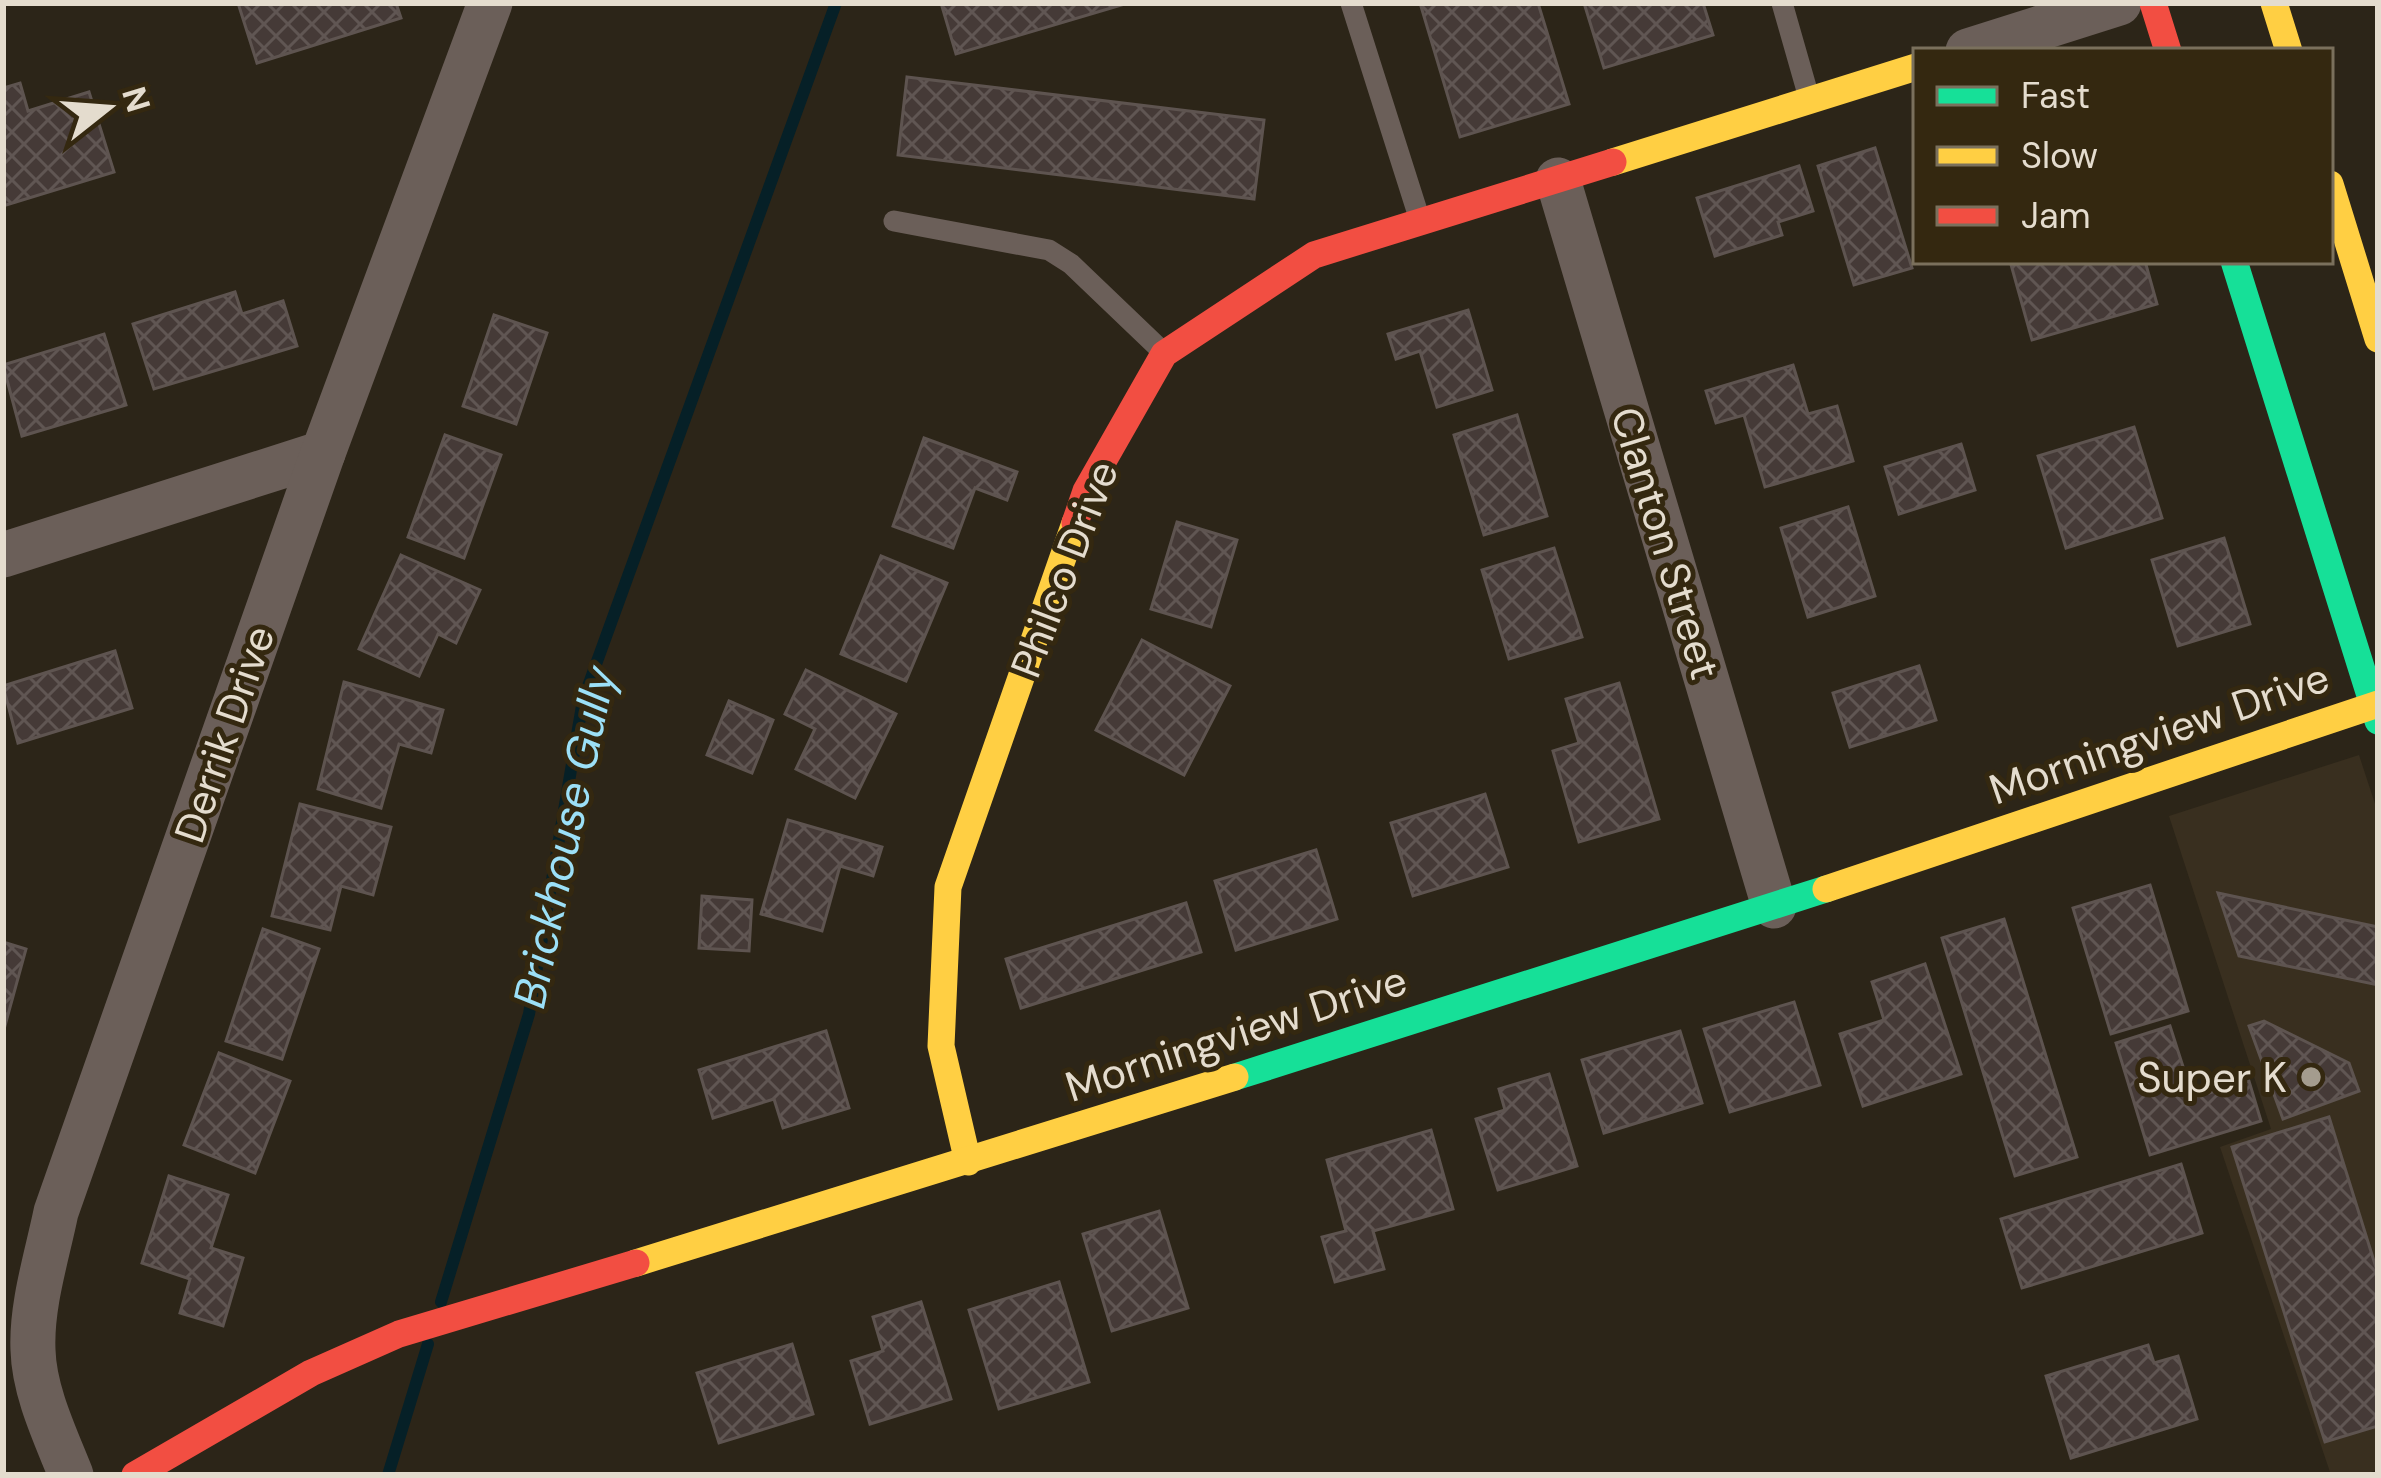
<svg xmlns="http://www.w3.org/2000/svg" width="2381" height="1478" viewBox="0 0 2381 1478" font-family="'DM Sans',sans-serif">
<defs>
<pattern id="building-cross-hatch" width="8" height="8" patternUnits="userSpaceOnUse" patternTransform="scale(3)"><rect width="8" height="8" fill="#453a37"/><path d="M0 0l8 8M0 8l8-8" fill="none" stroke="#605653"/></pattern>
</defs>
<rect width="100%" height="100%" fill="#2c2518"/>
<path fill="#392f1f" d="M2359,755L2378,813V1469L2364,1475H2331L2220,1147L2271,1129L2169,816Z"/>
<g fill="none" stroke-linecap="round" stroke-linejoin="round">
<g stroke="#062027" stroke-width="12">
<path d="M441,1302L529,1014L583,700L836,3"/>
<path d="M388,1475L428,1344"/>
</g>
</g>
<g fill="url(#building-cross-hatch)" stroke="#5e5450" stroke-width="3">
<path d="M238,3H396L401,18L257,63Z"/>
<path d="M941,3H1128L956,54Z"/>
<path d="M1420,3H1538L1569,104L1460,137Z"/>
<path d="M1584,3H1703L1713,35L1604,68Z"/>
<path d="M907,77L1264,120L1254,199L898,155Z"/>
<path d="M20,83L28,111L89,92L114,172L3,206V88Z"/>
<path d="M1875,148L1912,268L1854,285L1818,166Z"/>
<path d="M1799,166L1813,211L1778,222L1782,235L1715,256L1697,198Z"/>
<path d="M2010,261H2145L2157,304L2032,340Z"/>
<path d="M235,292L242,314L283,301L297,346L154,389L133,324Z"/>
<path d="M1468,310L1492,390L1437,407L1420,351L1396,359L1388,334Z"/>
<path d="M494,315L547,333L516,424L463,406Z"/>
<path d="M104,334L126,405L22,436L3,365Z"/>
<path d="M1793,365L1808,414L1837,406L1853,461L1765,487L1744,415L1716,423L1706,391Z"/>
<path d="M1517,415L1547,516L1484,535L1454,435Z"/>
<path d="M2134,427L2162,518L2066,548L2038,456Z"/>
<path d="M445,435L501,455L464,558L408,537Z"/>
<path d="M924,438L1017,472L1007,500L975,488L953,548L893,526Z"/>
<path d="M1961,444L1975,490L1899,514L1885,467Z"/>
<path d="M1848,507L1875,596L1808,617L1781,528Z"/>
<path d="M1177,522L1237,540L1211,627L1151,609Z"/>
<path d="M2224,538L2250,624L2178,646L2152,560Z"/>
<path d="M1554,548L1582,637L1509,659L1482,570Z"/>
<path d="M401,555L480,590L456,643L438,634L419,676L359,649Z"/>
<path d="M881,556L947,583L906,681L841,654Z"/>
<path d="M1142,640L1230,686L1184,775L1096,730Z"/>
<path d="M115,651L132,708L18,743L3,686Z"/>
<path d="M1919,666L1936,720L1850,747L1833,693Z"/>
<path d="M806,670L896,714L855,798L796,769L815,729L785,714Z"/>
<path d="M344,682L443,710L431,753L399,744L381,808L318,789Z"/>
<path d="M1619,683L1659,819L1579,842L1553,751L1579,743L1566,699Z"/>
<path d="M729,701L773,720L752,773L707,755Z"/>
<path d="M1485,794L1508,867L1413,896L1391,823Z"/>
<path d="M300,804L391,827L373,895L341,886L330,930L272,916Z"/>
<path d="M788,820L882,847L873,876L840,866L822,931L761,914Z"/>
<path d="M1316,850L1337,919L1236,950L1215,881Z"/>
<path d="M2150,885L2188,1011L2111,1034L2073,908Z"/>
<path d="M2218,893L2378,927V985L2239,956Z"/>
<path d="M702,896L752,900L749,951L699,948Z"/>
<path d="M1186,903L1201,952L1021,1008L1006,959Z"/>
<path d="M2004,919L2077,1157L2015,1176L1942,938Z"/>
<path d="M263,929L319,949L282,1059L226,1041Z"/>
<path d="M3,942L26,949L3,1033Z"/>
<path d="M1925,964L1961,1074L1863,1106L1840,1034L1884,1020L1872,982Z"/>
<path d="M1794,1002L1820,1085L1730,1112L1704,1029Z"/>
<path d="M2264,1021L2349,1063L2359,1091L2283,1119L2249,1026Z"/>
<path d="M2170,1026L2193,1098L2249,1081L2261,1121L2150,1155L2116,1043Z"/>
<path d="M826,1031L849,1108L783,1128L774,1099L713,1118L699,1070Z"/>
<path d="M1680,1031L1702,1103L1604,1133L1582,1060Z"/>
<path d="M219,1053L290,1081L255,1173L184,1145Z"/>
<path d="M1549,1074L1577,1166L1498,1190L1476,1119L1505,1110L1499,1089Z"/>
<path d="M2329,1117L2378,1274V1426L2325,1442L2232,1147Z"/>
<path d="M1431,1130L1453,1209L1373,1231L1384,1269L1335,1282L1322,1237L1346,1231L1327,1160Z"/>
<path d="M2181,1164L2202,1233L2022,1288L2001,1219Z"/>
<path d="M169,1176L228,1195L211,1248L243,1258L223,1326L180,1313L190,1279L142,1263Z"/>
<path d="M1159,1211L1188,1308L1112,1331L1083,1234Z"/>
<path d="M1059,1282L1089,1382L999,1409L969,1310Z"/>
<path d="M921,1302L951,1399L870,1424L851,1361L883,1351L873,1317Z"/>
<path d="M792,1344L813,1414L719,1443L697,1373Z"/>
<path d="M2148,1345L2154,1363L2178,1356L2197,1419L2071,1458L2046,1376Z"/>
</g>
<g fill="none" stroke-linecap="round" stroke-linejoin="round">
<g stroke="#6b5f59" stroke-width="21">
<path d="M1351,3L1418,214"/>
<path d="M1782,3L1808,94"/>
<path d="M894,221L1049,250L1071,264L1163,352"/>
</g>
<g stroke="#6b5f59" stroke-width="45">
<path d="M1968,51L2119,3"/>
<path d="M1558,180L1774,906"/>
<path d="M3,555L323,453"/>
<path d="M71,1475C56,1437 34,1392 33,1350C31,1305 47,1256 56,1212L323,453L490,3"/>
</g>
<g stroke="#16e098" stroke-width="27">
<path d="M2234,261L2378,721"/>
<path d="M1235,1077L1826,889"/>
</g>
<g stroke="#ffcf43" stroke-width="27">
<path d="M2274,3L2289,51"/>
<path d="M1613,162L1916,67"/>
<path d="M2330,184L2378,339"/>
<path d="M1826,889L2378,704"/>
<path d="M968,1162L941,1046L948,887L1075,523"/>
<path d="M636,1263L1235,1077"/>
</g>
<g stroke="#f24e42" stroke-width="27">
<path d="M2153,3L2168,51"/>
<path d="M1075,523L1086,491L1164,354L1314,255L1613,162"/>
<path d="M135,1475L311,1373L399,1334L636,1263"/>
</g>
</g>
<circle fill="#a49c8e" stroke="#342810" stroke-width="4.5" cx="2311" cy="1077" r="12"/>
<g text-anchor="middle" stroke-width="10" stroke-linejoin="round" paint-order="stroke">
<g font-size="42" fill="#e4dcce" stroke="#342810">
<text transform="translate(1666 543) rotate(73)" y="15">Clanton Street</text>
<text transform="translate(1064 569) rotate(-69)" y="15">Philco Drive</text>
<text transform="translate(2159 733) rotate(-19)" y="15">Morningview Drive</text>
<text transform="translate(224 734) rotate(-71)" y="15">Derrik Drive</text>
<text transform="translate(1236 1033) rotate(-18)" y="15">Morningview Drive</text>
</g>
<g font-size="42" fill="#e4dcce" stroke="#342810" text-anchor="end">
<text x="2287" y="1092">Super K</text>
</g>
<g font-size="45" font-style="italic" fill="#9ce0f7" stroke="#342810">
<text transform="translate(564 837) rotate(-78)" y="16">Brickhouse Gully</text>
</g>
</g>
<rect width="2381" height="1478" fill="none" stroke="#e4dcce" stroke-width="12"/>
<rect x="1913" y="48" width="420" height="216" fill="#342810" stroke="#7a705c" stroke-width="3"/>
<rect x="1937" y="87" width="60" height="18" fill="#16e098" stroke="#7a705c" stroke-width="3"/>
<text x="2021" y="108" font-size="36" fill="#e4dcce">Fast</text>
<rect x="1937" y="147" width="60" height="18" fill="#ffcf43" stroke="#7a705c" stroke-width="3"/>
<text x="2021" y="168" font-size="36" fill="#e4dcce">Slow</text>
<rect x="1937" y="207" width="60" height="18" fill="#f24e42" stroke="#7a705c" stroke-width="3"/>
<text x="2021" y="228" font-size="36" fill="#e4dcce">Jam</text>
<g transform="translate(108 108) rotate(73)" stroke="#342810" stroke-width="9" paint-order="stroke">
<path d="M0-9L21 45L0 30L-21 45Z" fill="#e4dcce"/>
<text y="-18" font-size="33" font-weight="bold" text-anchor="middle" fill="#e4dcce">N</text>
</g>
</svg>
